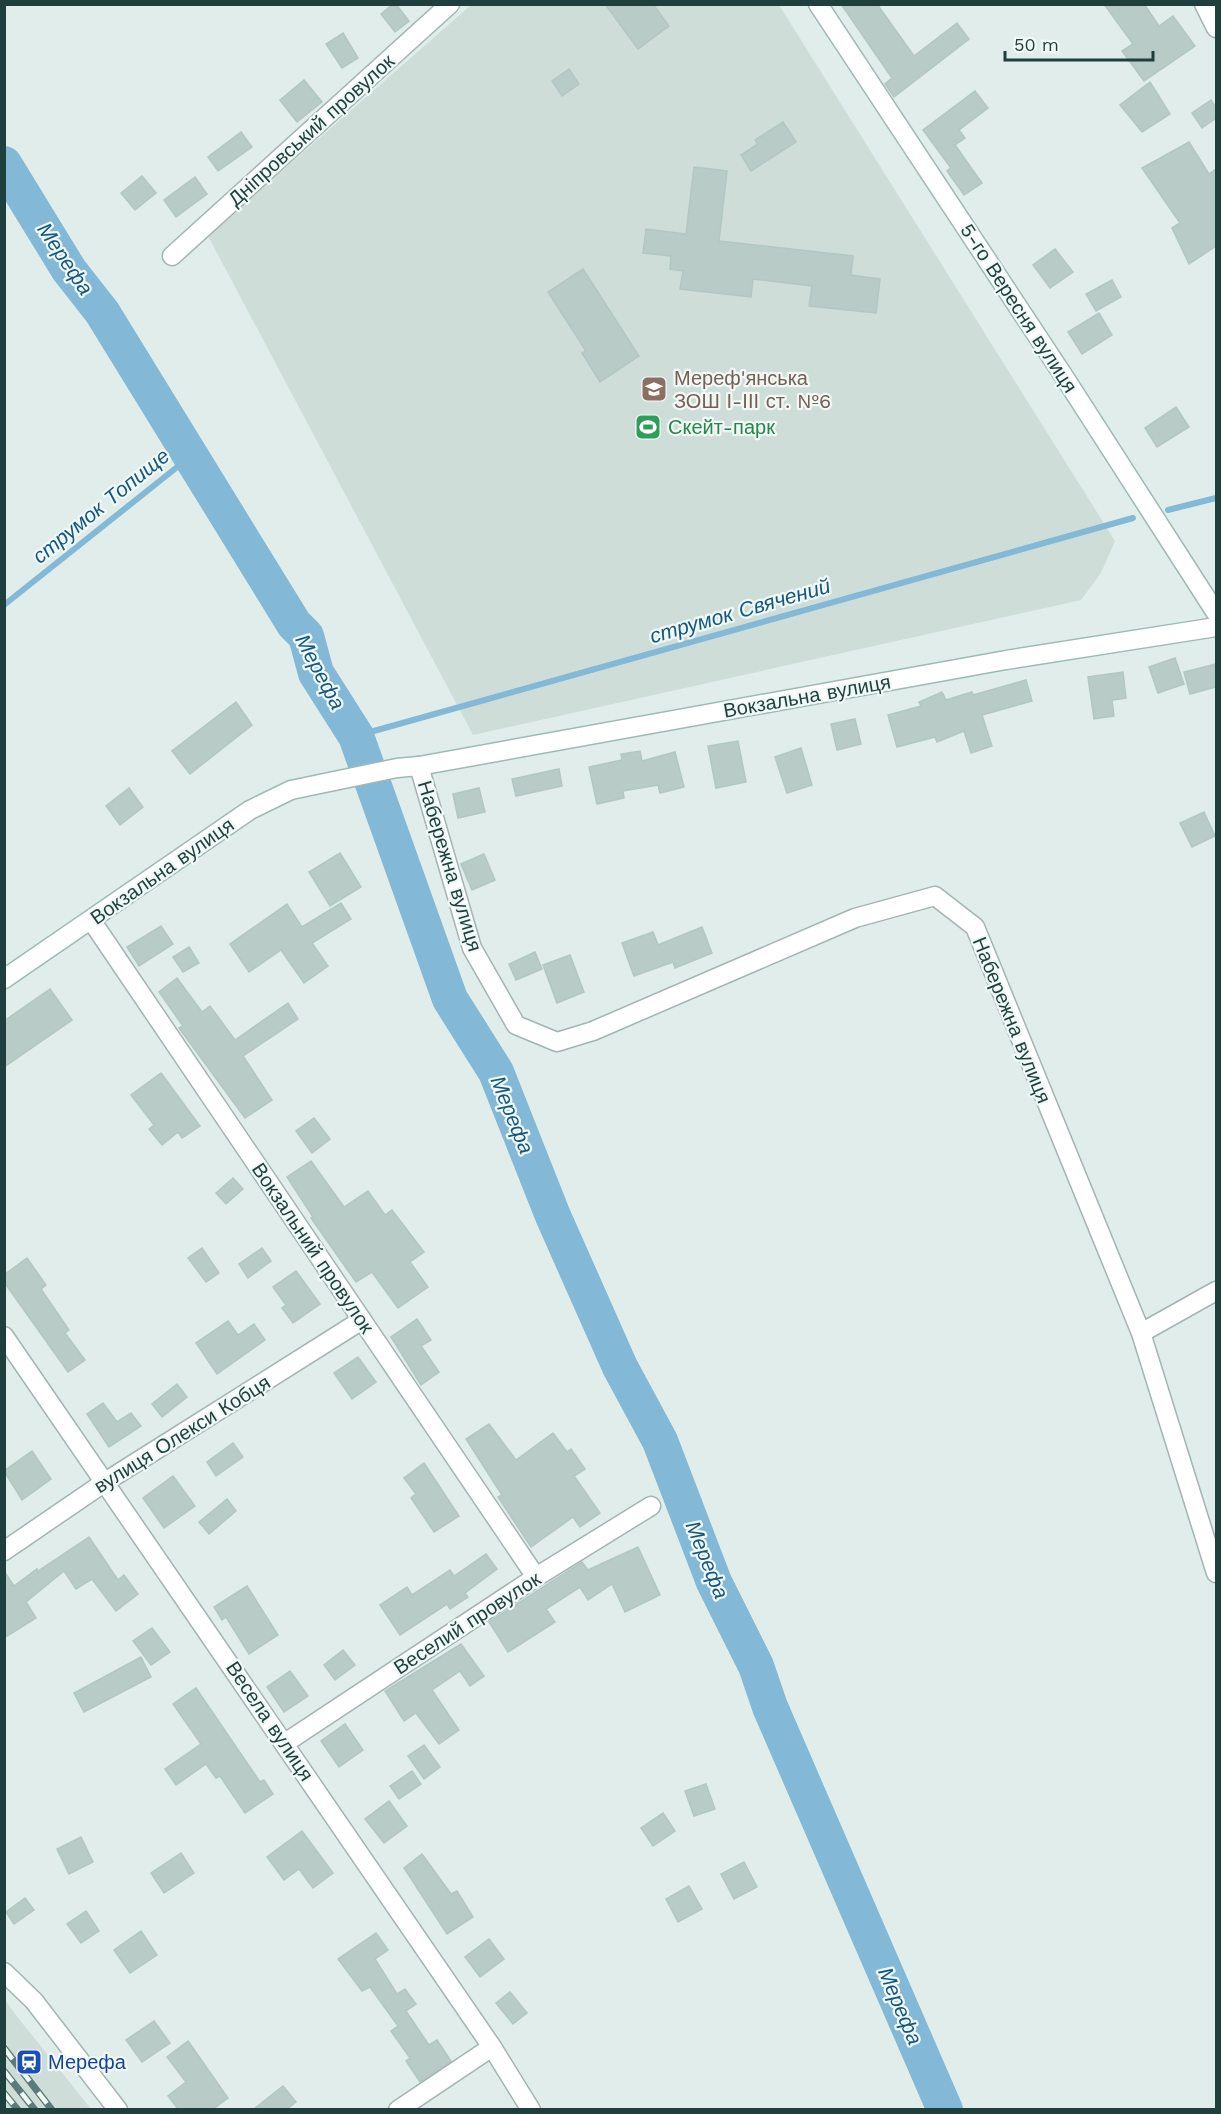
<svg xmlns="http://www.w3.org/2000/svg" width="1221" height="2114" viewBox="0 0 1221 2114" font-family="'Work Sans',sans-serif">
<rect width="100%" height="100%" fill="#e0edea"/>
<g fill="#cfddd9">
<path d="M471,5H779L1115,541L1101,573L1081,600L473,735L208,236Z"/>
<path d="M5,2000L15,2014L91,2109H5Z"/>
</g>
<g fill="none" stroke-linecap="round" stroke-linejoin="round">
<g stroke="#83b9d7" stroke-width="6">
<path d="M1168,510L1216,498"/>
<path d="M4,605L191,456"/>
<path d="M356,736L1133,518"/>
</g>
<path stroke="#83b9d7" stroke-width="36" d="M4,164L69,270L102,312L294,624L306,636L316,673L356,736L450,999L496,1072L553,1216L620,1367L660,1441L714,1582L756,1666L770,1707L945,2110"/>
</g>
<g fill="#b8cbc7" stroke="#b2c7c3" stroke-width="1.5">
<path d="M393,4H396L409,21L395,32L381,14Z"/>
<path d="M605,4H653L669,26L638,49Z"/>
<path d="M841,4H877L914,56L957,23L969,39L894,97L885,84L892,78Z"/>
<path d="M1104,4H1144L1159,26L1173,16L1195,46L1144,81L1122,51L1133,44Z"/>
<path d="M343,33L358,58L342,68L326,44Z"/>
<path d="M569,69L579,84L562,96L552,81Z"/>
<path d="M304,80L322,102L297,122L280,100Z"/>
<path d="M1150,82L1170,114L1142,132L1120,105Z"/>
<path d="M975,91L988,108L959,130L965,138L955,145L982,183L964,195L947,171L951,168L923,130Z"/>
<path d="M1211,100L1216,108V118L1202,128L1192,113Z"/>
<path d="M783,122L796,142L751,171L741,155L758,144L755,140Z"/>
<path d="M241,132L252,147L218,171L208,157Z"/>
<path d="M1189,142L1209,174L1216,169V246L1189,264L1172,228L1180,223L1142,168Z"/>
<path d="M694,167L727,171L719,241L853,256L851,275L880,279L876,313L809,306L812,286L753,279L751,297L680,289L683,271L670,269L671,256L643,253L646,229L686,234Z"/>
<path d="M142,176L156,193L135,210L121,193Z"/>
<path d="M195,177L207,194L176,217L164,200Z"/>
<path d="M1055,249L1073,272L1050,288L1033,265Z"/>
<path d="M583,269L639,356L600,382L582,353L586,351L548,292Z"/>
<path d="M1112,280L1121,297L1096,311L1086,294Z"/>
<path d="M1099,313L1112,335L1082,354L1068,332Z"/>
<path d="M1176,407L1189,427L1157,447L1145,428Z"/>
<path d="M1175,658L1184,684L1158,693L1149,667Z"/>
<path d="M1216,664V687L1190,694L1184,672Z"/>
<path d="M1123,672L1126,698L1112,700L1114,716L1094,719L1088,677Z"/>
<path d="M1026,680L1032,701L982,715L992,746L971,753L964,731L937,742L935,737L897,747L888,715L921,706L919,702L942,692L946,700L972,692L973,695Z"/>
<path d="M236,702L252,725L190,774L172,751Z"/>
<path d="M855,719L861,744L837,750L831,724Z"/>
<path d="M738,741L746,782L716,788L708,746Z"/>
<path d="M801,748L812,785L787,793L775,757Z"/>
<path d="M640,751L642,761L675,752L684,787L660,793L658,785L623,791L624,798L597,804L589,767L622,760L621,754Z"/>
<path d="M559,769L562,786L516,796L512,779Z"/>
<path d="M129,788L143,807L120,825L106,806Z"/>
<path d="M479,788L485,812L458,818L453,794Z"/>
<path d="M1204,812L1215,836L1192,847L1180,823Z"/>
<path d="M340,853L361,887L330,906L309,872Z"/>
<path d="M484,854L495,880L472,890L461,864Z"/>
<path d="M341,903L351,919L312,943L328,966L304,983L281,950L249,972L230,944L287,904L302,927Z"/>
<path d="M161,926L173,944L139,966L127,947Z"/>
<path d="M702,927L712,953L675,968L673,962L634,976L622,943L653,932L658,945Z"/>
<path d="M189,947L199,963L183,972L173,957Z"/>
<path d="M535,952L542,969L516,980L509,964Z"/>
<path d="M570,955L584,992L557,1003L543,965Z"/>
<path d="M177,978L202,1012L210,1006L235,1040L288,1003L298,1019L243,1056L272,1100L245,1118L179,1028L183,1026L159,992Z"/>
<path d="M50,989L72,1020L4,1067V1021Z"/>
<path d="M161,1073L200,1126L182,1138L178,1132L162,1145L149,1129L154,1125L131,1095Z"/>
<path d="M314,1118L330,1139L312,1153L296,1131Z"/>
<path d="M311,1161L344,1207L368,1191L385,1215L392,1210L424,1252L410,1262L428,1287L398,1308L372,1272L356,1282L311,1218L313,1217L287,1177Z"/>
<path d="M233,1178L243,1189L226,1204L216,1193Z"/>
<path d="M202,1248L219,1273L206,1282L188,1258Z"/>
<path d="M262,1248L271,1261L248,1278L239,1264Z"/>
<path d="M27,1258L46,1285L41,1289L69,1330L65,1333L85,1360L68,1372L4,1282V1275Z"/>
<path d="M296,1271L320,1304L293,1323L282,1308L286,1305L273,1287Z"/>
<path d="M417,1319L431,1340L421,1346L439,1372L421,1385L391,1337Z"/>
<path d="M228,1321L238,1335L254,1324L265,1340L217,1374L196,1343Z"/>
<path d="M358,1357L376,1382L352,1399L334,1373Z"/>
<path d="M177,1384L187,1397L162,1417L152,1404Z"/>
<path d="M103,1403L117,1422L131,1413L141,1426L109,1447L87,1414Z"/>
<path d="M489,1424L516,1460L553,1433L567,1452L571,1449L585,1469L574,1476L600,1513L580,1527L573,1517L531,1547L498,1497L502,1495L466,1439Z"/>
<path d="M233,1443L243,1457L216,1476L207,1462Z"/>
<path d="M32,1451L51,1479L22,1500L4,1471Z"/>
<path d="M424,1463L459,1516L434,1532L411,1498L416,1494L404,1478Z"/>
<path d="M173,1476L195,1506L164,1528L143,1498Z"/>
<path d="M227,1499L236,1511L209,1534L199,1522Z"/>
<path d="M89,1537L118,1580L124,1575L138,1594L116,1611L92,1579L76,1589L64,1571L26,1602L36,1618L4,1638V1571L14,1586L37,1569L38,1571Z"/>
<path d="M638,1547L660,1595L625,1612L612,1584L588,1600L580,1587L546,1609L555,1622L508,1652L489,1622L582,1562L588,1570Z"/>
<path d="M486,1554L497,1569L465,1593L468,1597L450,1609L447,1604L400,1635L380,1605L407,1587L412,1595L450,1570L454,1576Z"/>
<path d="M247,1586L278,1635L249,1654L226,1617L222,1620L214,1607Z"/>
<path d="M152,1628L170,1652L151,1665L133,1641Z"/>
<path d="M461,1644L484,1676L470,1686L460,1671L432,1690L459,1730L439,1744L416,1713L404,1721L385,1691Z"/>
<path d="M343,1650L355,1665L335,1680L324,1665Z"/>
<path d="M141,1657L151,1677L84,1712L74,1693Z"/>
<path d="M290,1671L308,1696L284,1712L267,1687Z"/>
<path d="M196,1688L260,1782L264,1780L273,1794L245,1813L220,1776L216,1778L206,1764L176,1785L165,1769L201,1744L173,1704Z"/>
<path d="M345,1724L363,1750L339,1767L321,1741Z"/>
<path d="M424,1745L440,1767L424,1779L408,1756Z"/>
<path d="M412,1771L421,1784L399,1799L390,1786Z"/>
<path d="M706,1784L715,1809L694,1816L685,1791Z"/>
<path d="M389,1801L407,1826L384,1843L365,1819Z"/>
<path d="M663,1813L675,1831L653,1846L641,1828Z"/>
<path d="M302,1831L333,1873L313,1888L299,1869L284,1880L267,1857Z"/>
<path d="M81,1837L93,1862L69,1874L57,1849Z"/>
<path d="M181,1853L194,1873L164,1893L151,1873Z"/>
<path d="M422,1854L451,1894L457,1891L473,1917L447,1934L404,1868Z"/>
<path d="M744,1862L757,1887L734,1899L721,1874Z"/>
<path d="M689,1886L702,1909L678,1922L666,1899Z"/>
<path d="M25,1898L34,1910L14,1924L6,1912Z"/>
<path d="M86,1911L99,1931L81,1943L67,1924Z"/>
<path d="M141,1931L157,1955L130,1973L114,1950Z"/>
<path d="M376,1933L388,1950L375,1959L397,1994L405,1989L416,2004L406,2011L429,2045L437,2040L451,2061L420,2082L406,2061L410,2058L391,2031L398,2026L370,1987L362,1991L338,1959Z"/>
<path d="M489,1939L504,1959L480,1977L465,1957Z"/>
<path d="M510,1992L527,2013L513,2024L496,2003Z"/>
<path d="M154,2021L170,2043L142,2062L126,2040Z"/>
<path d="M188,2041L228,2098L213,2109H178L168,2096L186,2082L167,2057Z"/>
<path d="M283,2086L296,2102L287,2109H254Z"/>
</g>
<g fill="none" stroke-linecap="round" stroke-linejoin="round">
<g stroke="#a2b5b3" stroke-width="21">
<g id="street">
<path d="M1204,4L1216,28"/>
<path d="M172,256L450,4"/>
<path d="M419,766L472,948L516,1025L557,1042L593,1031L855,918L935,896L975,927L1141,1333L1216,1573"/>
<path d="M91,920L536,1577"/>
<path d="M1141,1333L1216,1291"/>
<path d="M4,1336L492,2047L531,2110"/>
<path d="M4,1551L105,1482L362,1320"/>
<path d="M285,1743L536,1577L651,1506"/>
<path d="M4,1972L34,2001L118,2110"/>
<path d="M398,2110L492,2047"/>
</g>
</g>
<g stroke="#9ebab5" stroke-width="21">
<g id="secondary">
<path d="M818,4L1065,378L1216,613"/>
<path d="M4,979L250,810L291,790L397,768L419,766L1006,660L1216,627"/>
</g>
</g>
<use href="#street" stroke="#fff" stroke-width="18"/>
<use href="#secondary" stroke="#fff" stroke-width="18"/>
<g stroke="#5a7b79" stroke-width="7">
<g id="rail">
<path d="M4,2048L52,2110"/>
<path d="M4,2071L35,2110"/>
<path d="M4,2093L18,2110"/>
</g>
</g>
<use href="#rail" stroke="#f1f9f7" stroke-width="4.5" stroke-dasharray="14" stroke-linecap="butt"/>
</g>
<defs>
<g id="school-square" transform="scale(1.35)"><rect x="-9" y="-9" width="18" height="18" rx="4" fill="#8d6e63" stroke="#f1f9f7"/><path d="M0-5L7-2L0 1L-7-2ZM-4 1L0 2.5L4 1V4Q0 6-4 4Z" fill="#fff"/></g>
<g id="stadium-square" transform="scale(1.35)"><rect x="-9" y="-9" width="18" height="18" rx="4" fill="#2e9e5b" stroke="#f1f9f7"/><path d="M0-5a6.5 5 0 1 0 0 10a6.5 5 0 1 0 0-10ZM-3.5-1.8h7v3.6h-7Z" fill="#fff"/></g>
<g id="station-square" transform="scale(1.35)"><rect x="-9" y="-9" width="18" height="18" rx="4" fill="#1a4fb4" stroke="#f1f9f7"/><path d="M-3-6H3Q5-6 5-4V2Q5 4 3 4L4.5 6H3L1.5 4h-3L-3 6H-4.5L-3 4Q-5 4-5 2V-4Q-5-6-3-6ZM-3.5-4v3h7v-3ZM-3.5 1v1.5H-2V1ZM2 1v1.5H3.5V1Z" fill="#fff"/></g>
</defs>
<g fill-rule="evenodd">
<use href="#school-square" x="654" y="389"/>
<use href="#stadium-square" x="648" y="427"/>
<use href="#station-square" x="29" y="2062"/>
</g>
<g text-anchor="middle" stroke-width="4.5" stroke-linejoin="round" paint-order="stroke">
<g font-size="20" fill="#1f3f3d" stroke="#f1f9f7">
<text transform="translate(311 130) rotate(-42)" y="7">Дніпровський провулок</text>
<text transform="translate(1019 308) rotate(57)" y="7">5-го Вересня вулиця</text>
<text transform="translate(807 696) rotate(-10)" y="7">Вокзальна вулиця</text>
<text transform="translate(450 866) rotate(73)" y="7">Набережна вулиця</text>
<text transform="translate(162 871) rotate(-35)" y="7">Вокзальна вулиця</text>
<text transform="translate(1012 1020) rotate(68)" y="7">Набережна вулиця</text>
<text transform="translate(313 1248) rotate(56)" y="7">Вокзальний провулок</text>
<text transform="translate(182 1434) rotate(-32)" y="7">вулиця Олекси Кобця</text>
<text transform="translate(467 1623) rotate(-33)" y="7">Веселий провулок</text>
<text transform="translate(270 1721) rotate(56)" y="7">Весела вулиця</text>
</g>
<g font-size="20" fill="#785e54" stroke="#f1f9f7" text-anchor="start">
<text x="674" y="385">Мереф'янська<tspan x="674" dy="23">ЗОШ І-ІІІ ст. №6</tspan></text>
</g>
<g font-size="20" fill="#27864d" stroke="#f1f9f7" text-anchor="start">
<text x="668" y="434">Скейт-парк</text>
</g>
<g font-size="20" fill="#164399" stroke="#f1f9f7" text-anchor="start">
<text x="48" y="2069">Мерефа</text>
</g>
<g font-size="21" font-style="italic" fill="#145881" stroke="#f1f9f7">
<text transform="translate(65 259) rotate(56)" y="7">Мерефа</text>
<text transform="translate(101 506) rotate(-39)" y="7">струмок Топище</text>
<text transform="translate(740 611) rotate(-16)" y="7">струмок Свячений</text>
<text transform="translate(320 672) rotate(62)" y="7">Мерефа</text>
<text transform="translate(512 1115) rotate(68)" y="7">Мерефа</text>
<text transform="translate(707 1560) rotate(68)" y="7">Мерефа</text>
<text transform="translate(900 2006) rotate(67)" y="7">Мерефа</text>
</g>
</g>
<rect width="1221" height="2114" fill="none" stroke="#1f3f3d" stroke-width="12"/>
<path d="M1005 51v9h148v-9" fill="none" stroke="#1f3f3d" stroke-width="3"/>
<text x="1014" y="51" font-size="18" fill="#1f3f3d" stroke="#f1f9f7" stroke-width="4.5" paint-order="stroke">50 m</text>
</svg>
